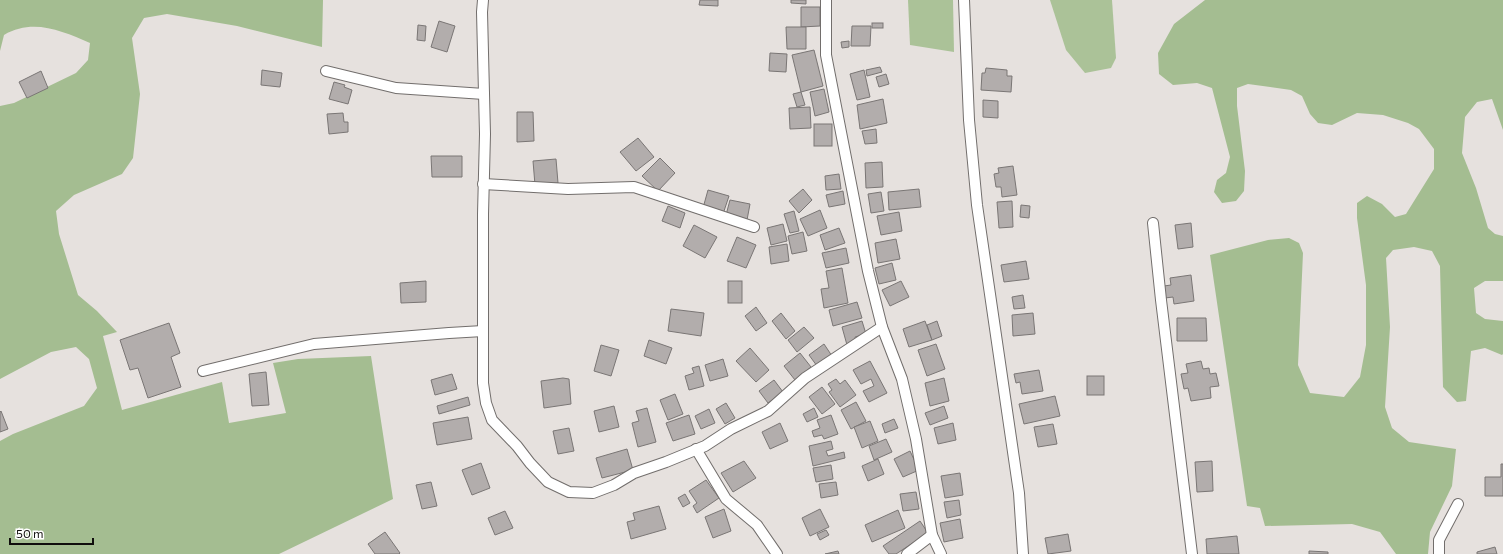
<svg xmlns="http://www.w3.org/2000/svg" width="1503" height="554" viewBox="0 0 1503 554" font-family="Commissioner,sans-serif">
<rect width="100%" height="100%" fill="#e6e1de"/>
<g fill="#abc298">
<path d="M908,0H953L954,52L910,45Z"/>
<path d="M1050,0H1112L1116,58L1111,68L1085,73L1066,50Z"/>
</g>
<g fill="#a4bd91">
<path d="M0,0H323L322,47L237,26L167,14L144,18L132,38L140,94L133,158L122,174L74,195L56,211L59,234L78,295L97,311L117,332L103,336L122,410L222,382L229,423L286,413L273,363L298,359L371,356L393,499L279,554H0V441L13,434L84,406L97,388L89,359L76,347L51,352L0,379V106L14,103L76,73L88,60L90,43C62,31 33,18 4,35L0,51Z"/>
<path d="M1205,0H1503V130L1492,99L1477,102L1465,117L1462,153L1476,188L1488,228L1495,234L1503,236V281H1485L1474,288L1476,313L1485,319L1503,321V354L1502,355L1485,348L1471,351L1466,401L1457,402L1443,387L1440,266L1432,251L1414,247L1393,250L1386,258L1390,327L1385,407L1392,428L1409,442L1456,449L1452,486L1430,532L1428,554H1396L1380,532L1352,524L1265,526L1260,508L1247,506L1210,255L1268,240L1289,238L1299,243L1303,253L1298,365L1310,393L1344,397L1360,377L1366,345V285L1357,218V203L1367,196L1382,204L1395,217L1406,214L1434,169V149L1419,129L1408,123L1383,115L1357,113L1332,125L1318,123L1310,114L1302,96L1291,90L1248,84L1237,88V106L1245,171L1244,191L1236,201L1222,203L1214,192L1217,180L1226,173L1230,157L1212,88L1197,83L1173,85L1159,74L1158,53L1174,24Z"/>
</g>
<g fill="#b2adac" stroke="#7a7675">
<path d="M700,0H718V6L699,5Z"/>
<path d="M791,0H806V4L791,3Z"/>
<path d="M801,7H820V26L801,27Z"/>
<path d="M439,21L455,26L447,52L431,47Z"/>
<rect x="872" y="23" width="11" height="5"/>
<path d="M418,25L426,26L425,41L417,40Z"/>
<path d="M852,26H871L870,46H851Z"/>
<path d="M786,27H806V49H787Z"/>
<path d="M849,41V47L842,48L841,42Z"/>
<path d="M814,50L823,86L801,92L792,55Z"/>
<path d="M770,53L787,54L786,72L769,71Z"/>
<path d="M880,67L882,72L867,76L866,70Z"/>
<path d="M986,68L1007,70V76H1012L1011,92L981,90L982,73H985Z"/>
<path d="M262,70L282,73L280,87L261,85Z"/>
<path d="M864,70L870,97L857,100L850,74Z"/>
<path d="M41,71L48,88L27,98L19,82Z"/>
<path d="M886,74L889,84L879,87L876,77Z"/>
<path d="M334,82L345,85L344,87L352,90L348,104L329,99Z"/>
<path d="M824,89L829,112L815,116L810,92Z"/>
<path d="M801,92L805,105L797,107L793,94Z"/>
<path d="M883,99L887,123L860,129L857,105Z"/>
<path d="M983,100L998,101V118L983,117Z"/>
<path d="M810,107L811,128L790,129L789,108Z"/>
<path d="M517,112H533L534,141L517,142Z"/>
<path d="M343,113L344,122H348V132L329,134L327,114Z"/>
<rect x="814" y="124" width="18" height="22"/>
<path d="M876,129L877,143L865,144L862,131Z"/>
<path d="M638,138L654,157L636,171L620,152Z"/>
<path d="M431,156H462V177H432Z"/>
<path d="M660,158L675,173L658,191L642,176Z"/>
<path d="M556,159L558,183L535,185L533,161Z"/>
<path d="M882,162L883,187L866,188L865,163Z"/>
<path d="M1013,166L1017,195L1002,197L1001,187H996L994,174L999,173L998,168Z"/>
<path d="M839,174L841,189L826,190L825,176Z"/>
<path d="M803,189L812,200L799,213L789,201Z"/>
<path d="M919,189L921,207L889,210L888,192Z"/>
<path d="M708,190L729,196L723,214L703,208Z"/>
<path d="M843,191L845,204L829,207L826,195Z"/>
<path d="M881,192L884,211L871,213L868,194Z"/>
<path d="M730,200L750,204L747,220L726,215Z"/>
<path d="M1012,201L1013,227L999,228L997,202Z"/>
<path d="M1021,205L1030,206L1029,218L1020,217Z"/>
<path d="M668,206L685,213L680,228L662,221Z"/>
<path d="M820,210L827,228L808,236L800,219Z"/>
<path d="M794,211L799,231L790,233L784,214Z"/>
<path d="M899,212L902,231L881,235L877,216Z"/>
<path d="M1191,223L1193,247L1178,249L1175,225Z"/>
<path d="M783,224L787,241L771,245L767,228Z"/>
<path d="M694,225L717,237L705,258L683,246Z"/>
<path d="M839,228L845,243L825,250L820,235Z"/>
<path d="M803,232L807,251L792,254L788,236Z"/>
<path d="M737,237L756,245L746,268L727,261Z"/>
<path d="M896,239L900,259L878,263L875,243Z"/>
<path d="M787,244L789,261L771,264L769,247Z"/>
<path d="M846,248L849,263L826,268L822,253Z"/>
<path d="M1026,261L1029,279L1004,282L1001,265Z"/>
<path d="M892,263L896,280L879,284L875,268Z"/>
<path d="M842,268L848,303L824,308L821,289L829,288L826,271Z"/>
<path d="M1191,275L1194,301L1174,304L1173,297L1165,298L1164,286L1171,285L1170,278Z"/>
<path d="M426,281V302L401,303L400,283Z"/>
<rect x="728" y="281" width="14" height="22"/>
<path d="M901,281L909,297L890,306L882,290Z"/>
<path d="M1023,295L1025,308L1014,309L1012,297Z"/>
<path d="M857,302L862,318L833,326L829,310Z"/>
<path d="M756,307L767,323L756,331L745,316Z"/>
<path d="M671,309L704,313L701,336L668,331Z"/>
<path d="M781,313L795,331L786,339L772,321Z"/>
<path d="M1033,313L1035,334L1013,336L1012,315Z"/>
<path d="M1177,318H1206L1207,341H1177Z"/>
<path d="M862,321L866,334L855,337L856,342L847,345L842,327Z"/>
<path d="M925,321L932,340L909,347L903,329Z"/>
<path d="M937,321L942,336L932,340L927,325Z"/>
<path d="M169,323L180,353L171,357L181,387L148,398L138,368L130,370L120,340Z"/>
<path d="M804,327L814,338L797,352L788,340Z"/>
<path d="M649,340L672,348L666,364L644,356Z"/>
<path d="M824,344L832,356L817,366L809,355Z"/>
<path d="M936,344L945,369L927,376L918,350Z"/>
<path d="M601,345L619,350L611,376L594,371Z"/>
<path d="M750,348L769,370L756,382L736,361Z"/>
<path d="M800,353L811,367L795,380L784,366Z"/>
<path d="M723,359L728,376L710,381L705,365Z"/>
<path d="M870,361L887,393L869,402L863,391L874,386L871,379L861,384L853,370Z"/>
<path d="M1201,361L1203,369L1209,368L1210,374L1216,373L1219,386L1210,387L1211,398L1191,401L1188,388L1184,389L1181,374L1188,373L1186,364Z"/>
<path d="M699,366L704,386L689,390L685,376L694,373L692,368Z"/>
<path d="M1039,370L1043,391L1022,394L1020,382L1016,383L1014,374Z"/>
<path d="M266,372L269,405L252,406L249,374Z"/>
<path d="M452,374L457,389L435,395L431,380Z"/>
<rect x="1087" y="376" width="17" height="19"/>
<path d="M563,378L569,379L571,404L544,408L541,381Z"/>
<path d="M944,378L949,401L930,406L925,383Z"/>
<path d="M836,379L840,384L845,380L856,395L840,407L829,392L832,390L828,384Z"/>
<path d="M774,380L783,392L768,403L759,391Z"/>
<path d="M822,387L835,404L822,414L809,397Z"/>
<path d="M675,394L683,414L668,420L660,400Z"/>
<path d="M1055,396L1060,416L1024,424L1019,404Z"/>
<path d="M468,397L470,405L439,414L437,406Z"/>
<path d="M856,402L866,421L851,429L841,410Z"/>
<path d="M726,403L735,418L725,424L716,409Z"/>
<path d="M614,406L619,427L599,432L594,411Z"/>
<path d="M944,406L948,418L930,425L925,413Z"/>
<path d="M647,408L656,442L638,447L632,423L639,421L636,411Z"/>
<path d="M814,408L818,417L807,422L803,414Z"/>
<path d="M709,409L715,423L701,429L695,416Z"/>
<path d="M1,411L8,429L0,432V412Z"/>
<path d="M689,415L695,434L673,441L666,423Z"/>
<path d="M831,415L838,434L824,439L822,435L814,437L812,431L820,428L817,420Z"/>
<path d="M468,417L472,439L437,445L433,423Z"/>
<path d="M894,419L898,428L885,433L882,424Z"/>
<path d="M870,421L878,441L862,448L854,427Z"/>
<path d="M780,423L788,441L770,449L762,432Z"/>
<path d="M953,423L956,440L938,444L934,428Z"/>
<path d="M1053,424L1057,444L1038,447L1034,427Z"/>
<path d="M569,428L574,451L558,454L553,431Z"/>
<path d="M886,439L892,452L874,460L869,446Z"/>
<path d="M831,441L833,449L826,451L828,456L844,452L845,458L813,466L809,446Z"/>
<path d="M627,449L633,470L602,478L596,458Z"/>
<path d="M910,451L919,470L903,477L894,459Z"/>
<path d="M878,459L884,474L868,481L862,466Z"/>
<path d="M744,461L756,478L733,492L721,473Z"/>
<path d="M1212,461L1213,491L1197,492L1195,462Z"/>
<path d="M481,463L490,488L472,495L462,470Z"/>
<path d="M1501,464H1503V496H1485V477H1501Z"/>
<path d="M831,465L833,479L816,482L813,468Z"/>
<path d="M960,473L963,495L945,498L941,476Z"/>
<path d="M706,480L719,498L697,513L693,506L697,503L689,491Z"/>
<path d="M431,482L437,506L422,509L416,485Z"/>
<path d="M836,482L838,495L821,498L819,484Z"/>
<path d="M916,492L919,509L903,511L900,494Z"/>
<path d="M685,494L690,503L683,507L678,498Z"/>
<path d="M959,500L961,515L947,518L944,502Z"/>
<path d="M659,506L666,529L631,539L627,522L635,520L633,513Z"/>
<path d="M724,509L731,531L713,538L705,517Z"/>
<path d="M820,509L829,527L810,536L802,518Z"/>
<path d="M898,510L905,528L872,542L865,525Z"/>
<path d="M505,511L513,528L495,535L488,518Z"/>
<path d="M960,519L963,538L944,542L940,523Z"/>
<path d="M920,521L928,533L896,554H889L883,546Z"/>
<path d="M826,530L829,535L820,540L817,534Z"/>
<path d="M385,532L400,553L399,554H375L368,544Z"/>
<path d="M1068,534L1071,551L1048,554L1045,538Z"/>
<path d="M1237,536L1239,554H1207L1206,539Z"/>
<path d="M1495,547L1497,554H1477V552Z"/>
<path d="M838,551L839,554H825Z"/>
<path d="M1309,551L1328,552V554H1309Z"/>
</g>
<g fill="none" stroke-linecap="round" stroke-linejoin="round">
<g stroke="#726e6c" stroke-width="12">
<g id="street">
<path d="M483,0L482,12L485,134L483,214V383L486,403L492,420L517,446L530,463L548,482L569,492L593,493L614,485L634,473L666,462L705,446L731,429L768,411L805,378L882,327"/>
<path d="M826,0V55L868,271L882,327L902,379L916,439L932,535L941,554"/>
<path d="M964,0L969,120L977,205L1019,493L1023,554"/>
<path d="M326,71L396,88L484,94"/>
<path d="M483,184L568,189L634,187L754,227"/>
<path d="M1153,223L1161,300L1192,554"/>
<path d="M203,371L314,344L449,333L483,331"/>
<path d="M696,449L726,499L757,525L777,554"/>
<path d="M907,554L932,535"/>
<path d="M1439,554V540L1458,504"/>
</g>
</g>
<use href="#street" stroke="#fff" stroke-width="10"/>
</g>
<path d="M10 538v6h83v-6" fill="none" stroke="#100e0d" stroke-width="2"/>
<text x="16" y="538" font-size="12" fill="#100e0d" stroke="#ffffff" stroke-width="3" paint-order="stroke">50 m</text>
</svg>
